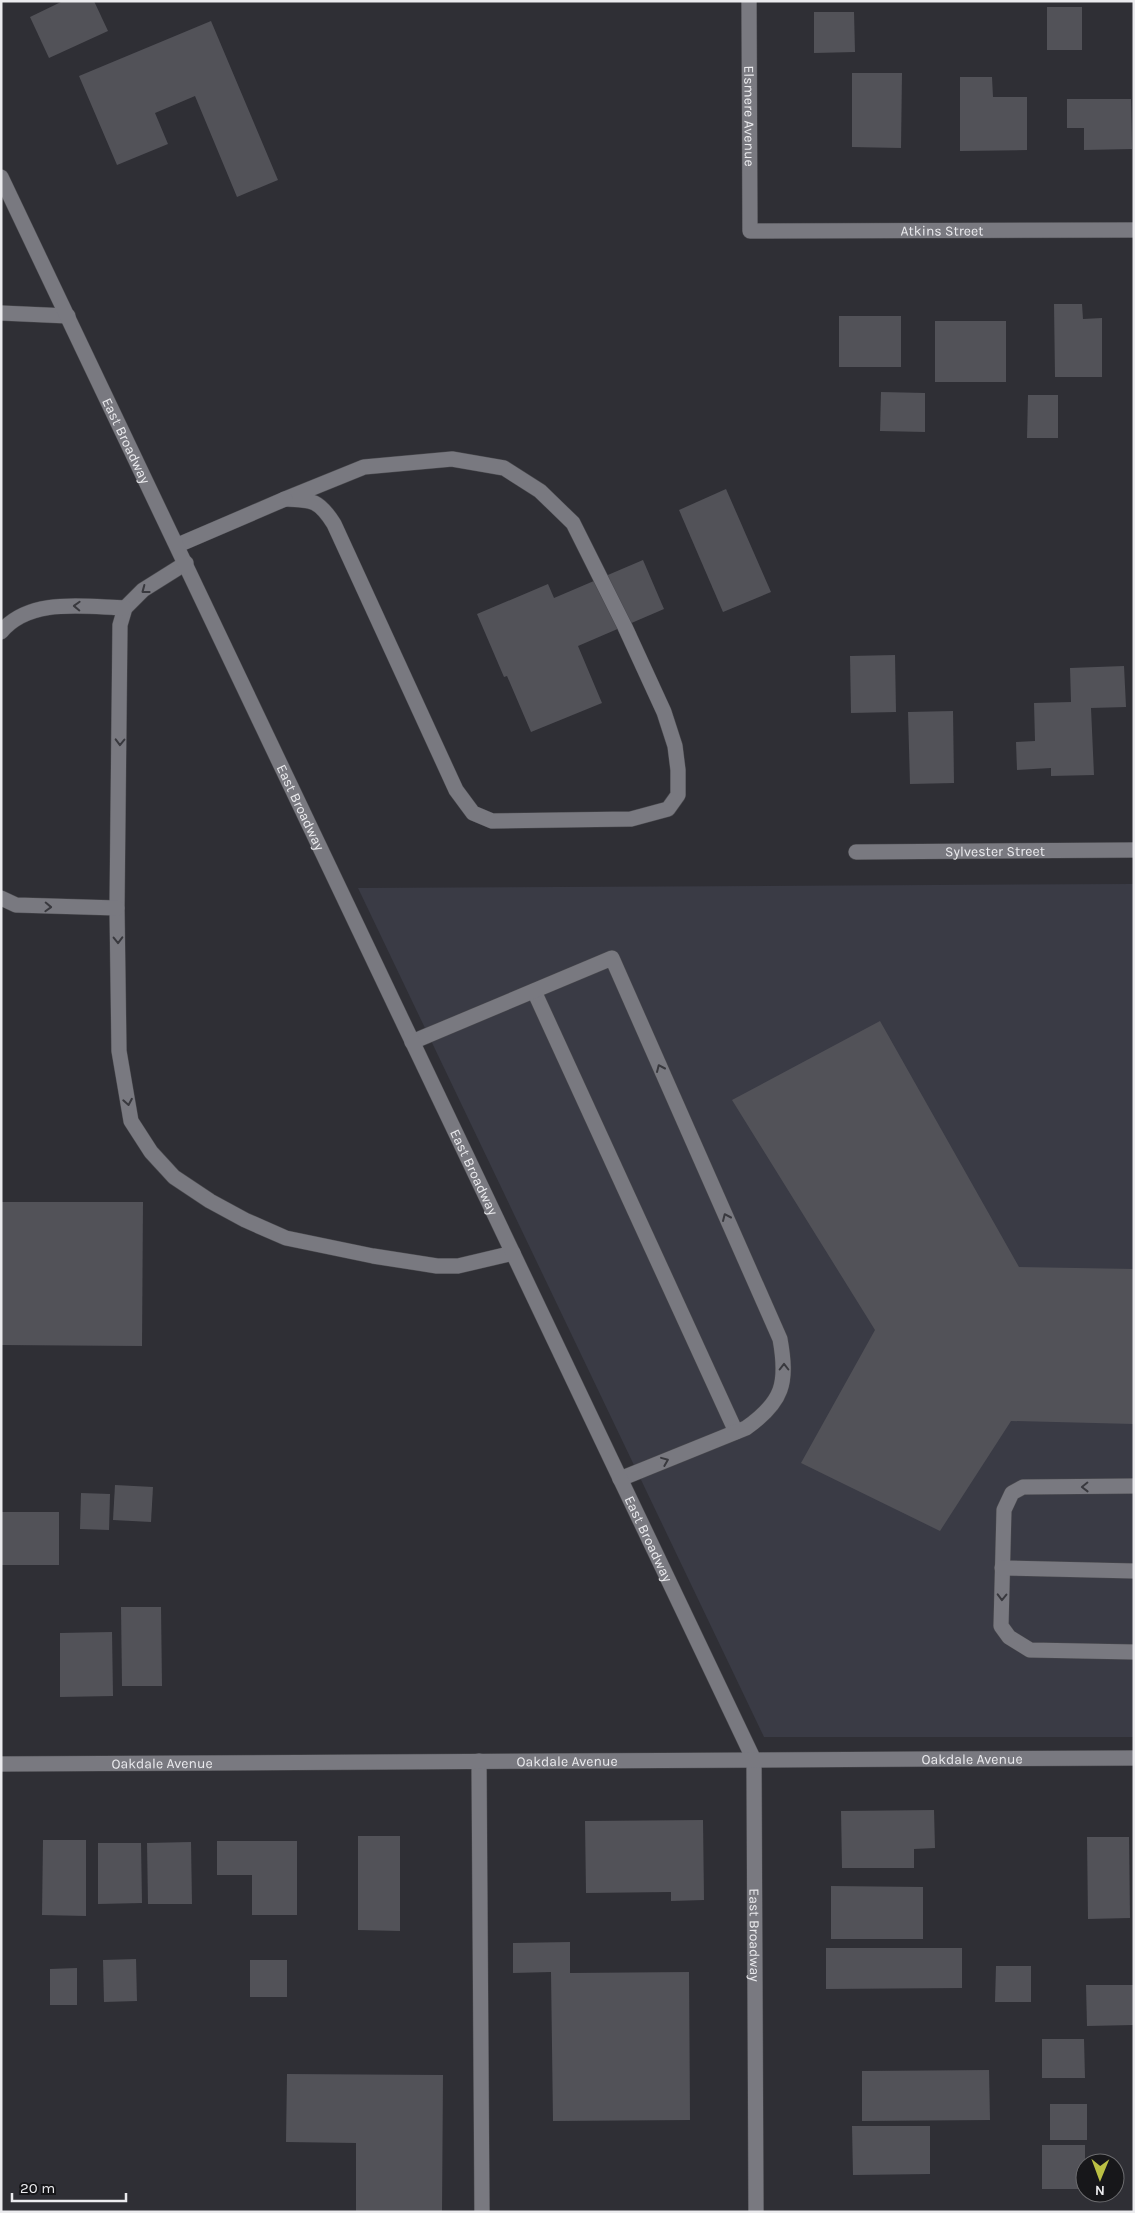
<svg xmlns="http://www.w3.org/2000/svg" width="1135" height="2213" viewBox="0 0 1135 2213" font-family="Karla,sans-serif">
<rect width="100%" height="100%" fill="#2f2f35"/>
<path fill="#3a3b45" d="M1134,884V1737H764L358,888Z"/>
<g fill="#525258">
<path d="M63,1H94L108,31L49,58L30,17Z"/>
<rect x="1047" y="7" width="35" height="43"/>
<path d="M814,12H854L855,52L814,53Z"/>
<path d="M211,21L278,180L237,197L195,96L155,113L168,144L117,165L79,76Z"/>
<path d="M852,73H902L901,148L852,147Z"/>
<path d="M960,77H992L993,97H1027V150L960,151Z"/>
<path d="M1067,99H1131L1132,149L1084,150V128H1067Z"/>
<path d="M1054,304H1082L1083,319L1102,318V377H1055Z"/>
<rect x="839" y="316" width="62" height="51"/>
<rect x="935" y="321" width="71" height="61"/>
<path d="M881,392L925,393V432L880,431Z"/>
<path d="M1028,395H1058V438H1027Z"/>
<path d="M726,489L771,592L723,612L679,510Z"/>
<path d="M643,560L664,609L578,646L602,703L531,732L507,676L504,677L477,614L548,584L554,598Z"/>
<path d="M895,655L896,712L851,713L850,656Z"/>
<path d="M1124,666L1126,707L1091,708L1094,775L1051,776V768L1017,770L1016,742L1035,741L1034,703L1071,702L1070,668Z"/>
<path d="M953,711L954,783L910,784L908,712Z"/>
<path d="M880,1021L1019,1267L1134,1269V1424L1011,1421L940,1531L801,1463L875,1330L732,1100Z"/>
<path d="M1,1202H143L142,1346L1,1345Z"/>
<path d="M115,1485L153,1487L151,1522L113,1520Z"/>
<path d="M81,1493L110,1494L109,1530L80,1529Z"/>
<rect x="1" y="1512" width="58" height="53"/>
<path d="M121,1607H161L162,1686H122Z"/>
<path d="M112,1632L113,1696L60,1697V1633Z"/>
<path d="M934,1810L935,1848L914,1849V1868H842L841,1811Z"/>
<path d="M703,1820L704,1900L671,1901V1892L586,1893L585,1821Z"/>
<path d="M358,1836H400V1931L358,1930Z"/>
<path d="M1087,1837H1129L1130,1918L1088,1919Z"/>
<path d="M43,1840H86V1916L42,1915Z"/>
<path d="M217,1841H297V1915H252V1875H217Z"/>
<path d="M191,1842L192,1904H148L147,1843Z"/>
<path d="M98,1843H141L142,1903L98,1904Z"/>
<path d="M831,1886L923,1887V1939H831Z"/>
<path d="M570,1942V1973L689,1972L690,2120L553,2121L551,1972L513,1973V1943Z"/>
<path d="M826,1948H962V1988L826,1989Z"/>
<path d="M136,1959L137,2001L104,2002L103,1960Z"/>
<rect x="250" y="1960" width="37" height="37"/>
<path d="M996,1966H1031V2002H995Z"/>
<path d="M77,1968V2005H50V1969Z"/>
<path d="M1086,1985H1134V2025L1087,2026Z"/>
<path d="M1042,2039H1084L1085,2078H1042Z"/>
<path d="M989,2070L990,2120L862,2121V2071Z"/>
<path d="M287,2074L443,2075L442,2212H356V2143L286,2142Z"/>
<rect x="1050" y="2104" width="37" height="36"/>
<path d="M852,2126H930V2174L853,2175Z"/>
<rect x="1042" y="2145" width="43" height="44"/>
</g>
<g fill="none" stroke-linecap="round" stroke-linejoin="round">
<g stroke="#4a4a4e" stroke-width="16">
<g id="lane">
<path d="M1,313L68,316"/>
<path d="M452,459L504,468L540,491L573,523L625,627L664,712L675,746L678,770V795L668,809L631,819L492,821L473,813L456,790L334,524C319,500 313,500 285,499L364,467Z"/>
<path d="M178,545L285,499"/>
<path d="M186,563L143,590L125,608L120,625L117,908L119,1051L131,1121L151,1152L174,1177L210,1201L245,1220L286,1238L373,1256L437,1266H458L513,1253"/>
<path d="M1,632C30,597 85,607 125,608"/>
<path d="M1,898L16,905L117,908"/>
<path d="M534,991L736,1432"/>
<path d="M412,1042L612,958L780,1339C788,1383 783,1402 746,1428L620,1479"/>
<path d="M1134,1486L1023,1487L1012,1493L1004,1510L1001,1626L1009,1637L1030,1650L1134,1652"/>
<path d="M1002,1568L1134,1571"/>
<path d="M479,1761L482,2212"/>
</g>
</g>
<g stroke="#4a4a4e" stroke-width="16">
<g id="street">
<path id="s1" d="M749,1L750,231L1134,230"/>
<path id="s2" d="M856,852L1134,850"/>
</g>
</g>
<g stroke="#4a4a4e" stroke-width="16">
<g id="secondary">
<path id="s3" d="M1,177L754,1760L756,2212"/>
<path id="s4" d="M1,1764L1134,1758"/>
</g>
</g>
<use href="#lane" stroke="#797980" stroke-width="15"/>
<use href="#street" stroke="#797980" stroke-width="15"/>
<use href="#secondary" stroke="#797980" stroke-width="15"/>
</g>
<defs><path id="oneway-chevron" d="M-2-3.5L2.5 0L-2 3.5" fill="none" stroke-width="1.6" stroke-linecap="round" stroke-linejoin="round" transform="scale(1.25)"/></defs>
<g stroke="#39393e">
<use href="#oneway-chevron" transform="translate(145 590) rotate(143)"/>
<use href="#oneway-chevron" transform="translate(77 606) rotate(-178)"/>
<use href="#oneway-chevron" transform="translate(120 742) rotate(91)"/>
<use href="#oneway-chevron" transform="translate(48 907) rotate(2)"/>
<use href="#oneway-chevron" transform="translate(118 940) rotate(89)"/>
<use href="#oneway-chevron" transform="translate(660 1068) rotate(-114)"/>
<use href="#oneway-chevron" transform="translate(128 1102) rotate(80)"/>
<use href="#oneway-chevron" transform="translate(726 1217) rotate(-114)"/>
<use href="#oneway-chevron" transform="translate(784 1367) rotate(-90)"/>
<use href="#oneway-chevron" transform="translate(665 1461) rotate(-22)"/>
<use href="#oneway-chevron" transform="translate(1085 1487) rotate(179)"/>
<use href="#oneway-chevron" transform="translate(1002 1597) rotate(91)"/>
</g>
<g text-anchor="middle" stroke-width="4" stroke-linejoin="round" paint-order="stroke">
<g font-size="14" fill="#ebebee" stroke="#17171a">
<text dy="5" stroke="none"><textPath href="#s1" startOffset="115">Elsmere Avenue</textPath></text>
<text dy="5" stroke="none"><textPath href="#s1" startOffset="422">Atkins Street</textPath></text>
<text dy="5" stroke="none"><textPath href="#s3" startOffset="292">East Broadway</textPath></text>
<text dy="5" stroke="none"><textPath href="#s3" startOffset="698">East Broadway</textPath></text>
<text dy="5" stroke="none"><textPath href="#s2" startOffset="139">Sylvester Street</textPath></text>
<text dy="5" stroke="none"><textPath href="#s3" startOffset="1102">East Broadway</textPath></text>
<text dy="5" stroke="none"><textPath href="#s3" startOffset="1508">East Broadway</textPath></text>
<text dy="5" stroke="none"><textPath href="#s4" startOffset="971">Oakdale Avenue</textPath></text>
<text dy="5" stroke="none"><textPath href="#s4" startOffset="566">Oakdale Avenue</textPath></text>
<text dy="5" stroke="none"><textPath href="#s4" startOffset="161">Oakdale Avenue</textPath></text>
<text dy="5" stroke="none"><textPath href="#s3" startOffset="1928">East Broadway</textPath></text>
</g>
</g>
<rect width="1135" height="2213" fill="none" stroke="#ebebee" stroke-width="5"/>
<g transform="translate(1100 2178) rotate(181)"><circle r="24" fill="#17171a" stroke="#6c6c6f"/>
<path d="M0-4L9 19L0 12L-9 19Z" fill="#bbc044"/>
<text y="-8" font-size="14" font-weight="bold" text-anchor="middle" fill="#ebebee">N</text>
</g>
<path d="M12 2193v8h114v-8" fill="none" stroke="#ebebee" stroke-width="2.5"/>
<text x="20" y="2193" font-size="15" fill="#ebebee" stroke="#17171a" stroke-width="4" paint-order="stroke">20 m</text>
</svg>
